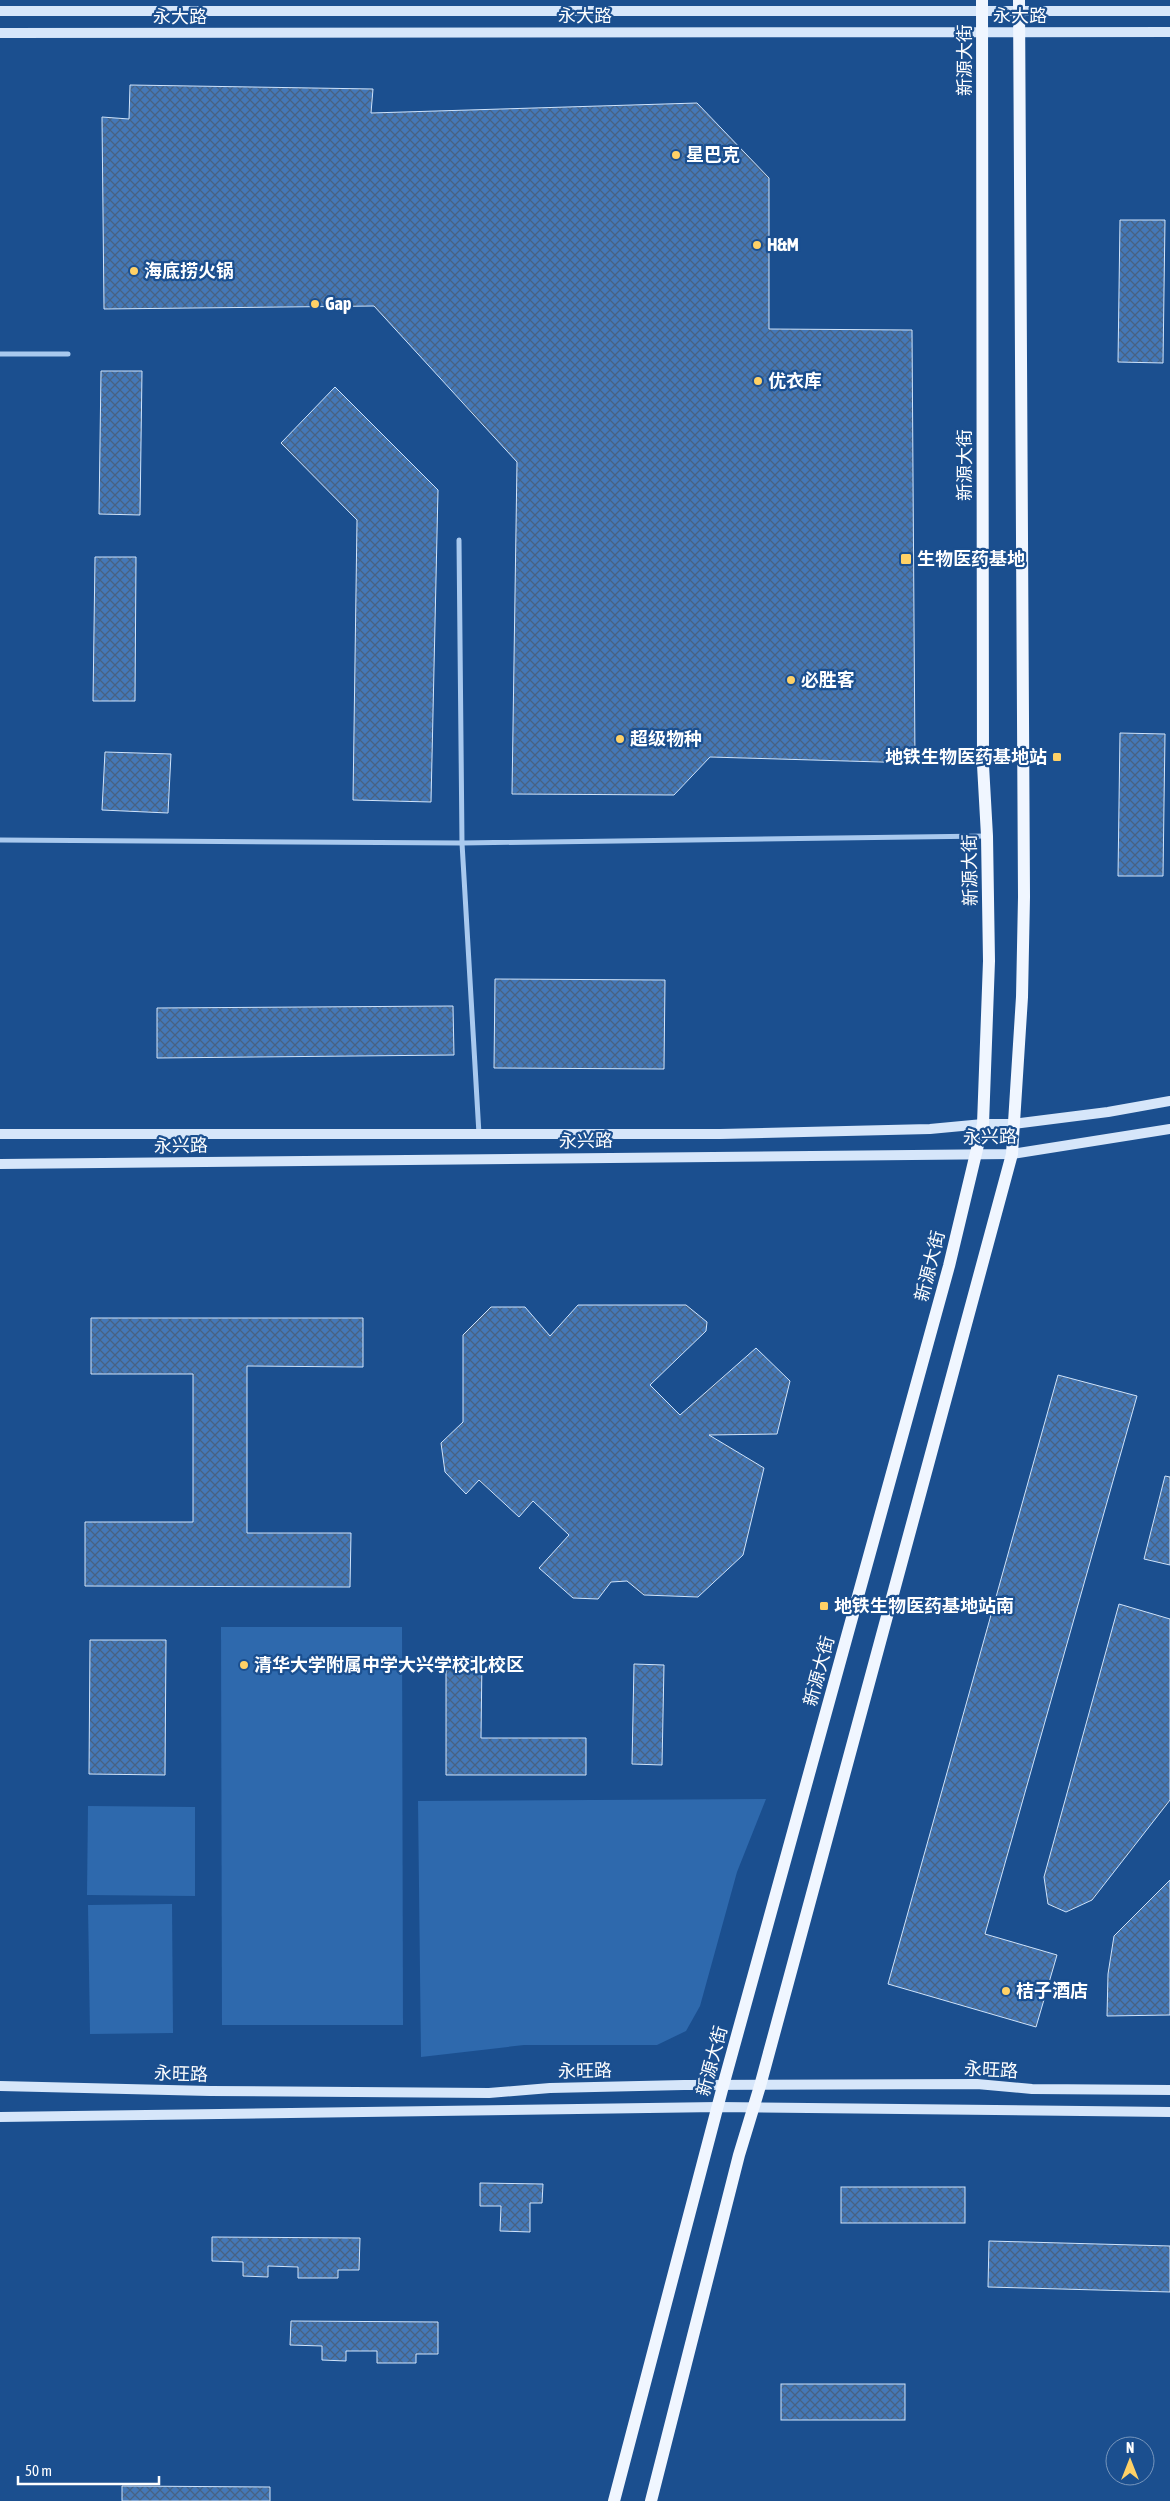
<svg xmlns="http://www.w3.org/2000/svg" width="1170" height="2501" viewBox="0 0 1170 2501" font-family="'Asap Condensed','Noto Sans SC',sans-serif">
<defs>
<pattern id="building-cross-hatch" width="8" height="8" patternUnits="userSpaceOnUse" patternTransform="scale(1.25)"><rect width="8" height="8" fill="#4478b7"/><path d="M0 0l8 8M0 8l8-8" fill="none" stroke="#486282"/></pattern>
</defs>
<rect width="100%" height="100%" fill="#1b4f8f"/>
<g fill="#2e69ad">
<path d="M221,1627H402L403,2025H222Z"/>
<path d="M766,1799L737,1872L700,2006L686,2031L657,2045H524L421,2057L418,1801Z"/>
<path d="M88,1806L195,1807V1896L87,1895Z"/>
<path d="M172,1904L173,2033L90,2034L88,1905Z"/>
</g>
<g fill="url(#building-cross-hatch)" stroke="#cfe3fa">
<path d="M130,85L373,89L371,113L697,103L769,178V329L912,330L915,763L710,757L674,795L512,794L517,462L374,306L104,309L102,117L129,119Z"/>
<path d="M1120,220H1165L1163,363L1118,362Z"/>
<path d="M101,371H142L140,515L99,514Z"/>
<path d="M335,387L438,490L431,802L353,800L357,520L281,443Z"/>
<path d="M95,557H136L135,701H93Z"/>
<path d="M1120,733L1165,734L1163,876H1118Z"/>
<path d="M105,752L171,754L168,813L102,810Z"/>
<path d="M495,979L665,980L664,1069L494,1068Z"/>
<path d="M453,1006L454,1055L157,1058V1008Z"/>
<path d="M578,1305H686L707,1322L706,1331L650,1385L680,1415L756,1348L790,1381L777,1434L709,1435L764,1468L743,1555L698,1597L644,1595L627,1581L611,1582L598,1599L573,1598L539,1568L569,1535L533,1501L519,1517L479,1480L466,1494L445,1472L441,1443L463,1422V1335L491,1307H525L550,1336Z"/>
<path d="M91,1318H363V1367L247,1366V1533H351L350,1587L85,1586V1522H193V1374H91Z"/>
<path d="M1058,1375L1137,1396L985,1934L1057,1955L1036,2027L888,1984Z"/>
<path d="M1165,1476L1170,1477V1565L1144,1559Z"/>
<path d="M1119,1604L1170,1619V1800L1092,1900L1066,1912L1048,1904L1044,1877Z"/>
<path d="M90,1640H166L165,1775L89,1774Z"/>
<path d="M446,1657H482L481,1738H586V1775H446Z"/>
<path d="M634,1664L664,1665L662,1765L632,1764Z"/>
<path d="M1170,1880V2015L1107,2016L1108,1974L1114,1936Z"/>
<path d="M480,2183L543,2184L542,2203H530V2232L500,2231L501,2206H480Z"/>
<rect x="841" y="2187" width="124" height="36"/>
<path d="M212,2237L360,2238L359,2270H338V2278H298V2267L268,2266V2277L243,2276V2262L212,2261Z"/>
<path d="M989,2241L1170,2246V2292L988,2287Z"/>
<path d="M291,2321L438,2322V2354H416V2363H377V2351H346V2361L322,2360V2346L290,2345Z"/>
<rect x="781" y="2384" width="124" height="36"/>
<path d="M122,2486L270,2487V2501H122Z"/>
</g>
<g fill="none" stroke-linecap="round" stroke-linejoin="round">
<g stroke="#a9c9ee" stroke-width="5">
<path d="M0,354H68"/>
<path d="M459,540L462,843L479,1134"/>
<path d="M0,840L462,843L987,836"/>
</g>
<g stroke="#d6e6fa" stroke-width="10">
<path d="M0,11H1170"/>
<path d="M0,33L1170,32"/>
<path d="M0,1134H720L930,1129L983,1124H1013L1108,1112L1170,1101"/>
<path d="M0,1164L1012,1154L1170,1129"/>
<path d="M0,2086L210,2091L489,2093L550,2088L684,2085L977,2084L1032,2089L1170,2090"/>
<path d="M0,2117L718,2107L1170,2112"/>
</g>
<g stroke="#f0f6ff" stroke-width="12">
<path d="M614,2501L723,2086L949,1266L983,1124L989,961L987,836L983,765L982,0"/>
<path d="M651,2501L739,2155L760,2086L1012,1154L1022,997L1024,897L1019,0"/>
</g>
</g>
<g fill="#ffd166" stroke="#1b4f8f" stroke-width="2">
<circle cx="676" cy="155" r="5"/>
<circle cx="757" cy="245" r="5"/>
<circle cx="134" cy="271" r="5"/>
<circle cx="315" cy="304" r="5"/>
<circle cx="758" cy="381" r="5"/>
<rect x="900" y="553" width="12" height="12" rx="2.5"/>
<circle cx="791" cy="680" r="5"/>
<circle cx="620" cy="739" r="5"/>
<rect x="1052" y="752" width="10" height="10" rx="2.5"/>
<rect x="819" y="1601" width="10" height="10" rx="2.5"/>
<circle cx="244" cy="1665" r="5"/>
<circle cx="1006" cy="1991" r="5"/>
</g>
<g text-anchor="middle" stroke-width="4.5" stroke-linejoin="round" paint-order="stroke">
<g font-size="18" fill="#fff" stroke="#1b4f8f">
<text x="585" y="22">永大路</text>
<text x="1020" y="22">永大路</text>
<text x="180" y="23">永大路</text>
<text transform="translate(965 60) rotate(-90)" y="6">新源大街</text>
<text transform="translate(965 465) rotate(-90)" y="6">新源大街</text>
<text transform="translate(970 870) rotate(-91)" y="6">新源大街</text>
<text transform="translate(990 1137) rotate(-1)" y="6">永兴路</text>
<text transform="translate(586 1141) rotate(-1)" y="6">永兴路</text>
<text transform="translate(181 1146) rotate(-1)" y="6">永兴路</text>
<text transform="translate(930 1266) rotate(-76)" y="6">新源大街</text>
<text transform="translate(819 1671) rotate(-75)" y="6">新源大街</text>
<text transform="translate(712 2061) rotate(-75)" y="6">新源大街</text>
<text transform="translate(991 2070) rotate(3)" y="6">永旺路</text>
<text transform="translate(585 2071) rotate(-1)" y="6">永旺路</text>
<text transform="translate(181 2074) rotate(2)" y="6">永旺路</text>
</g>
<g font-size="18" font-weight="bold" fill="#fff" stroke="#1b4f8f" text-anchor="start">
<text x="686" y="161">星巴克</text>
<text x="767" y="251">H&amp;M</text>
<text x="144" y="277">海底捞火锅</text>
<text x="325" y="310">Gap</text>
<text x="768" y="387">优衣库</text>
<text x="917" y="565">生物医药基地</text>
<text x="801" y="686">必胜客</text>
<text x="630" y="745">超级物种</text>
<text x="1047" y="763" text-anchor="end">地铁生物医药基地站</text>
<text x="834" y="1612">地铁生物医药基地站南</text>
<text x="254" y="1671">清华大学附属中学大兴学校北校区</text>
<text x="1016" y="1997">桔子酒店</text>
</g>
</g>
<g transform="translate(1130 2461)"><circle r="24" fill="#1b4f8f" stroke="#7695bc"/>
<path d="M0-4L9 19L0 12L-9 19Z" fill="#ffd166"/>
<text y="-8" font-size="14" font-weight="bold" text-anchor="middle" fill="#ffffff">N</text>
</g>
<path d="M18 2476v8h141v-8" fill="none" stroke="#ffffff" stroke-width="2.5"/>
<text x="25" y="2476" font-size="15" fill="#ffffff" stroke="#1b4f8f" stroke-width="4" paint-order="stroke">50 m</text>
</svg>
